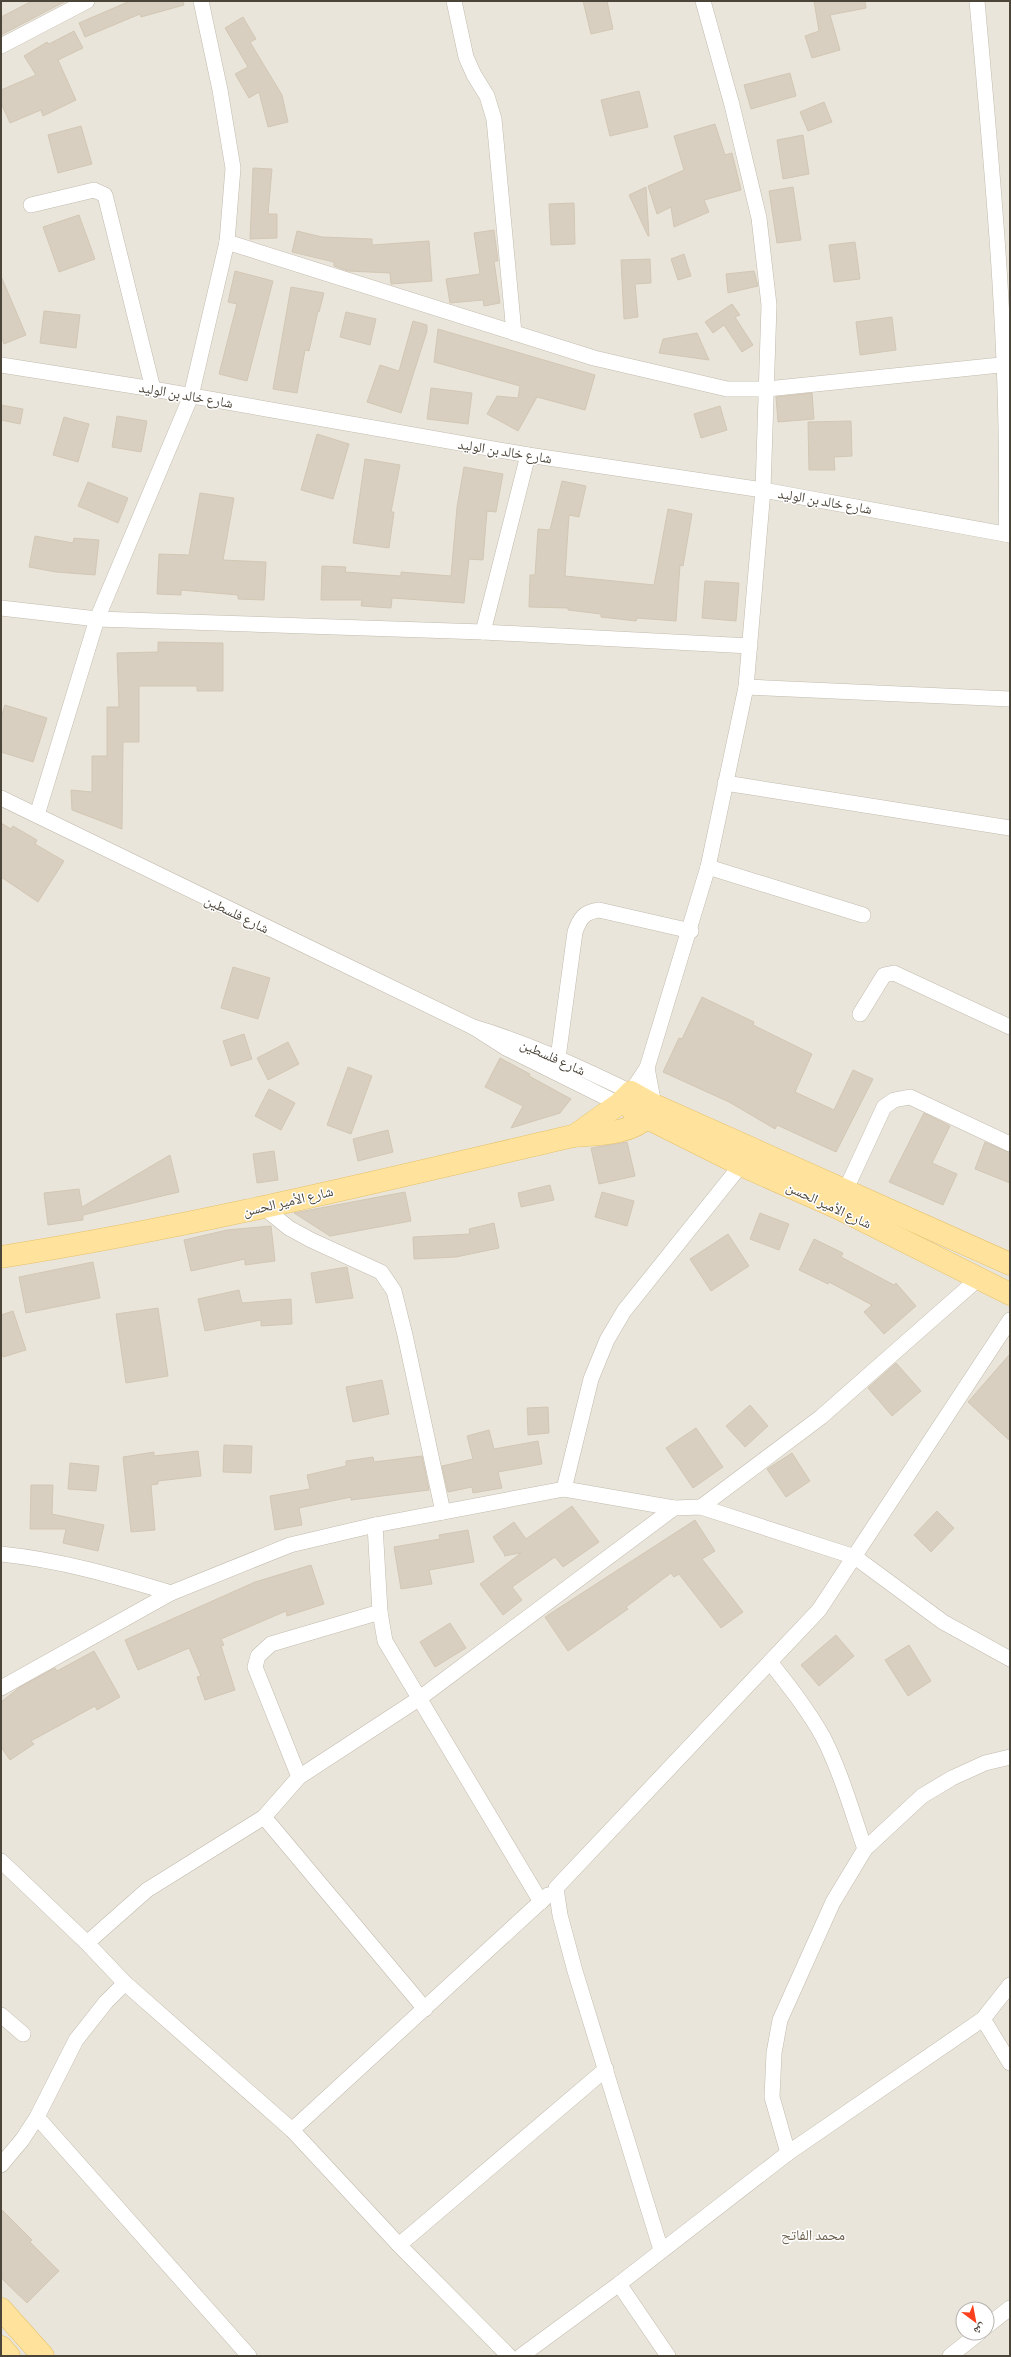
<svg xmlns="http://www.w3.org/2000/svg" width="1011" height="2357" viewBox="0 0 1011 2357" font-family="'Alegreya Sans','Noto Naskh Arabic',sans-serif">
<rect width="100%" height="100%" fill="#f6f3ec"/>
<path fill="#eae5da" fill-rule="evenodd" d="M1,1H1010V2356H1ZM963,2309H987V2333H963Z"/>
<g fill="#d8cfc1" stroke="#d3c7b4">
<path d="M32,1H66L1,35V17Z"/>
<path d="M130,1H183L184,5L141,17L140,14L85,37L79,23Z"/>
<path d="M583,1H607L613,29L591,34Z"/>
<path d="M814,1H865L866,8L830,15L840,50L812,58L805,36L819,31Z"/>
<path d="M243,17L256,39L250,42L282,95L288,122L268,127L259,92L249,98L235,74L248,67L225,28Z"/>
<path d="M74,31L83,48L58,60L76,100L43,116L41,110L10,123L1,103V90L36,75L24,56L47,42L49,44Z"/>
<path d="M790,73L796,96L751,109L744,85Z"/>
<path d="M639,91L648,127L610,136L601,100Z"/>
<path d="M824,102L832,122L808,131L800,112Z"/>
<path d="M715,124L725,155L732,153L741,190L704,200L709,212L674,227L671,207L657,214L648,186L684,170L674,136Z"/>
<path d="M81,126L92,164L58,173L48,135Z"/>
<path d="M803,135L809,174L783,179L777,140Z"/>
<path d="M253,168L272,169L268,214H277V238L250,239Z"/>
<path d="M646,187L649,236H648L629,195Z"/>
<path d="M793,187L801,240L777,243L769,191Z"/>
<path d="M574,203L575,244L551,245L549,204Z"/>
<path d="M79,215L95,259L59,272L43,227Z"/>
<path d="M494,230L498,261H494L500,303L484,306L483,300L450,303L446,279L480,274L474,233Z"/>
<path d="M297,231L322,237L372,239V245L429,241L432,281L391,284L390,273L348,271L334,266V262L292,252Z"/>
<path d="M855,242L860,279L834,282L829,245Z"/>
<path d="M684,254L691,276L678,280L671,259Z"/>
<path d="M650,259L651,283L635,284L638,317L624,319L621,260Z"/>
<path d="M235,271L273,281L247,381L219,374L237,304L228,302Z"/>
<path d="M754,271L758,286L728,293L726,274Z"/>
<path d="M1,276L26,335L4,344L1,336Z"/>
<path d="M291,287L324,293L319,312L318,311L309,351L305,350L297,393L273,389Z"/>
<path d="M732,304L740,315L735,317L753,345L742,352L724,325L713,333L705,322Z"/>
<path d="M44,311L80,315L76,348L40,343Z"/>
<path d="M346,312L376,319L370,345L340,337Z"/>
<path d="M892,317L896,350L860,355L856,322Z"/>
<path d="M413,321L427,325V331L401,413L367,402L380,365L399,371Z"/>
<path d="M438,329L595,375L585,410L537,397L518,431L487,414L497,396L518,398L520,386L434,362Z"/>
<path d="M697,333L709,360L659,353L663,339Z"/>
<path d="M431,388L472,393L468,424L427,419Z"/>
<path d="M812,393L814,419L778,422L776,397Z"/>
<path d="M1,405L23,409L20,424L1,420Z"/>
<path d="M720,406L727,430L701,438L694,414Z"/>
<path d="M117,416L147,421L141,452L112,447Z"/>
<path d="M64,417L89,424L78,462L53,455Z"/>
<path d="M851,421L852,456L834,457L835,470H809L808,422Z"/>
<path d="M317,434L349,444L333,499L301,490Z"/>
<path d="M365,459L400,465L391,512H394L389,548L353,543Z"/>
<path d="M464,467L503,474L496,512L487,511L483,560L469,559L464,603L392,598L391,608L361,606L362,600H321L322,566L346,567L345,572L401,576V572L451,576L457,507Z"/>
<path d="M562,481L586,486L579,517L569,515L565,576L654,585L668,509L692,514L683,566L680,565L676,621L637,618L636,621L601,617V614L568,610V608L529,607L530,575H535L538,529L550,530Z"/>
<path d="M88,482L128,498L118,523L78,506Z"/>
<path d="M200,493L234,498L223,560L266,562L264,600L238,599V595L181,590V595L157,594L159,554L189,555Z"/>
<path d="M35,536L73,543L74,538L99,540L95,575L56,572L29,567Z"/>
<path d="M705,581L739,583L736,621L702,618Z"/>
<path d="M158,642L223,643V691H197V686H139V742H123L122,829L72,810L71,790L92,792V756H107V707H119L117,653L158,652Z"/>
<path d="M5,705L47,718L33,762L1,752V718Z"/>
<path d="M1,823L11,829L13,826L37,840L35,844L64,861L38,902L1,877Z"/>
<path d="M233,967L270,978L258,1019L221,1008Z"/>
<path d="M702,997L754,1022L753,1025L812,1054L795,1092L834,1110L853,1070L873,1079L836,1152L777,1125L775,1129L729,1102L663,1072L679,1038L682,1039Z"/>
<path d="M244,1034L252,1059L231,1066L223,1041Z"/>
<path d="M288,1042L299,1064L268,1080L257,1058Z"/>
<path d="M500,1058L530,1074L529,1076L571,1099L560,1113L511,1128L523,1106L485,1087Z"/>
<path d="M348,1067L372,1076L351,1134L327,1125Z"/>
<path d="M269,1089L295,1103L281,1130L255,1116Z"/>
<path d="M924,1113L950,1126L932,1163L957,1174L943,1205L889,1182Z"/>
<path d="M388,1130L393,1152L358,1161L353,1139Z"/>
<path d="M627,1142L635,1176L599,1184L591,1148Z"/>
<path d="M985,1142L1010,1153V1183L975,1169Z"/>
<path d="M274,1151L278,1180L257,1183L253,1154Z"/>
<path d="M170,1155L179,1192L83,1215V1220L48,1225L44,1193L79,1189L82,1207Z"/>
<path d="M550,1185L554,1200L521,1207L518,1193Z"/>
<path d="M405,1192L411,1221L330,1236L294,1213Z"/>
<path d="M602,1192L634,1201L627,1226L595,1217Z"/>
<path d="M760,1213L789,1224L779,1250L750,1239Z"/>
<path d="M494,1223L499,1248L456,1257L414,1259L413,1237L470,1234L469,1229Z"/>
<path d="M271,1226L275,1261L245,1265V1259L191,1271L184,1240L227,1230Z"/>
<path d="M728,1234L749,1266L711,1291L690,1259Z"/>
<path d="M814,1239L843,1253L841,1257L894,1285L896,1283L916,1306L884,1334L864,1312L872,1305L829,1282L828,1284L799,1270Z"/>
<path d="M93,1262L100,1298L26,1313L19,1277Z"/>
<path d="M347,1267L353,1298L316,1303L311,1273Z"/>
<path d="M239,1290L242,1303L291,1299L292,1324L261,1326V1320L205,1331L198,1299Z"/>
<path d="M158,1308L168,1376L126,1383L116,1314Z"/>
<path d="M13,1311L26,1350L3,1357L1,1350V1315Z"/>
<path d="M1010,1354V1441L968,1402Z"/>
<path d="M896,1363L921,1391L892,1416L868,1388Z"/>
<path d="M382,1380L389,1414L353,1422L346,1387Z"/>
<path d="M750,1405L768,1426L745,1447L726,1426Z"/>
<path d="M548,1407L549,1433L528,1435L527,1408Z"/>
<path d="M696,1428L723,1467L693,1488L666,1448Z"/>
<path d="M489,1430L494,1449L538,1441L542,1464L498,1472L502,1488L473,1493L472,1487L448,1492L442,1466L473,1459L467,1436Z"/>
<path d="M224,1445L252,1446L251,1473L223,1472Z"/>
<path d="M198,1451L201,1476L158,1481V1484L151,1485L155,1530L131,1532L123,1457L154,1452V1456Z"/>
<path d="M792,1453L810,1481L786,1497L767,1469Z"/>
<path d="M422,1456L429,1490L351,1500V1497L299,1508L302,1525L275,1530L270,1496L310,1489L307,1475L346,1466V1461L373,1457L374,1462Z"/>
<path d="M70,1463L99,1466L96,1491L68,1489Z"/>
<path d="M31,1485H53L52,1514L104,1525L98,1551L63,1543L66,1529H30Z"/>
<path d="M572,1506L599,1542L563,1567L555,1557L512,1587L522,1600L503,1615L480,1584L521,1553L504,1556L505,1555L493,1537L514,1522L526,1539Z"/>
<path d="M937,1511L954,1528L931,1552L914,1535Z"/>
<path d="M695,1520L715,1551L702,1559L743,1612L721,1628L679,1574L674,1577L671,1573L626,1607L628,1609L568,1651L545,1617Z"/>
<path d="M468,1530L474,1562L429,1570L432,1584L401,1589L394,1547L440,1539L439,1535Z"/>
<path d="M311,1565L324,1604L287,1616L286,1611L221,1639L224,1645L221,1646L235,1690L205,1700L197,1677L201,1676L189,1648L138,1670L125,1640L255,1582Z"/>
<path d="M450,1623L466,1648L435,1667L420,1642Z"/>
<path d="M836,1635L854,1656L819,1686L801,1665Z"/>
<path d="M909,1645L931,1681L908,1696L885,1660Z"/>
<path d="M94,1651L120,1697L97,1710L95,1706L31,1741L34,1744L10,1760L1,1747V1702L20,1687L55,1668L57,1671Z"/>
<path d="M1,2209L32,2240L30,2242L59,2271L27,2303L1,2278Z"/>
</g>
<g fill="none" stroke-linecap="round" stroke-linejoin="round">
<g stroke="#c2bbae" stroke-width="16">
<g id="minor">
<path d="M454,1L466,57L474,75L487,96L494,119L514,333"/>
<path d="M977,1C993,178 1010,356 1006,534"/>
<path d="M1,46L87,1"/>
<path d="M31,205L94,190L105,195L153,389"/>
<path d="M227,242L594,358L727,389H767L1010,364"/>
<path d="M1,365L153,389L528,455L763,490L1010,535"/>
<path d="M1,608L97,619L483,632L750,646"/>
<path d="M483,632L528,455"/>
<path d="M746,687L1010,699"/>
<path d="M725,783L1010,828"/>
<path d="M1,798L473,1027L506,1048L619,1104"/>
<path d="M37,815L97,619L191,396L227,242L233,168L220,90L201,1"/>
<path d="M708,867L863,915"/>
<path d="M860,1014L884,975L894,973L1010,1027"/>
<path d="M473,1027C528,1043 579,1067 631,1092L647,1068L708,867L746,687L763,490L769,305L759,218L732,105L703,1"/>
<path d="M558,1058L575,932C580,918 584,912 599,910L691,931"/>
<path d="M647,1068L654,1105"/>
<path d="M846,1189L884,1107L894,1100L910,1097L1010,1144"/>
<path d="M263,1207L289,1228L311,1240L381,1272L394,1291L405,1335L443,1512"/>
<path d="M564,1489L591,1379L607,1340L624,1311L741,1165"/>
<path d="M701,1507L821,1417L979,1278"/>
<path d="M375,1525L380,1612L385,1641L541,1902"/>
<path d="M1,1554C60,1560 115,1576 171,1593"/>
<path d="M770,1662C789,1686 808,1710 823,1737C841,1772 852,1812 865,1849"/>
<path d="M1,1688L171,1593L290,1545L375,1525L564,1489L674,1508L701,1507L855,1557L943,1622L1010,1659"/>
<path d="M299,1777L420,1698L674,1508"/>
<path d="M264,1817L425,2009"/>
<path d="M1,1861L87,1943L147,1890L264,1817L299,1777L255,1667L258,1656L271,1644L380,1612"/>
<path d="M87,1943L125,1983L292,2130L399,2245L509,2356"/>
<path d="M1,2015L23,2034"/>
<path d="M983,2019L1010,2063"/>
<path d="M37,2117L249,2356"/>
<path d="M292,2130L548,1895"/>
<path d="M788,2153L772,2097L774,2053L780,2020L833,1902L865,1849L922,1796L952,1778L985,1763L1010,1757"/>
<path d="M1,2165L22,2140L37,2117L76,2040L106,2002L125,1983"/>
<path d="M399,2245L606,2069"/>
<path d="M661,2250L575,1971L560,1915L556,1888L819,1610L1010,1320"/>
<path d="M619,2284L668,2356"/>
<path d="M987,2326L1010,2308"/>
<path d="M521,2356L619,2284L788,2153L983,2019L1010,1985"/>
<path d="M950,2356L979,2333"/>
</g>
</g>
<g stroke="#e6c16a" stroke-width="23">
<g id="primary">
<path d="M633,1111L741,1165L838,1208L1010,1294"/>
<path d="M574,1136L619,1104L631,1092L654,1105L1010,1264"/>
<path d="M1,1257C193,1227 383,1180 573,1136C593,1135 630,1134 646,1118C649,1115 651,1109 654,1105"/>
<path d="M1,2309L43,2356"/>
<path d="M1,2347L9,2356"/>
</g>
</g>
<use href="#minor" stroke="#fff" stroke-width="15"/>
<use href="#primary" stroke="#ffe39c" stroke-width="22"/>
</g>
<g text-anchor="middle" stroke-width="3" stroke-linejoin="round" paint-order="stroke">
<g font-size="14" fill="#4b4439" stroke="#fff">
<text transform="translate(186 395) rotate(10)" y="5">شارع خالد بن الوليد</text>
<text transform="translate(505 451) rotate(9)" y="5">شارع خالد بن الوليد</text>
<text transform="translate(825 501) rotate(10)" y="5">شارع خالد بن الوليد</text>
<text transform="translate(237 914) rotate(26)" y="5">شارع فلسطين</text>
<text transform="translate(553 1057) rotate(24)" y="5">شارع فلسطين</text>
<text transform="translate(288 1201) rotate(-13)" y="5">شارع الأمير الحسن</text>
<text transform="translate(829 1205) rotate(25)" y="5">شارع الأمير الحسن</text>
</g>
<g font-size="15" fill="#6e6250" stroke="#fff">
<text x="813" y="2240">محمد الفاتح</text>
</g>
</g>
<rect width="1011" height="2357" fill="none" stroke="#4b4439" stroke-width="4"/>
<g transform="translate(975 2321) rotate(148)"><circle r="19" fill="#ffffff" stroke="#b7b4b0"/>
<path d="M0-3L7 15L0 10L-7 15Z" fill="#fc3f1d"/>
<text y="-6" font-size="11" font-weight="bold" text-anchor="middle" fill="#4b4439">ش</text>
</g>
</svg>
